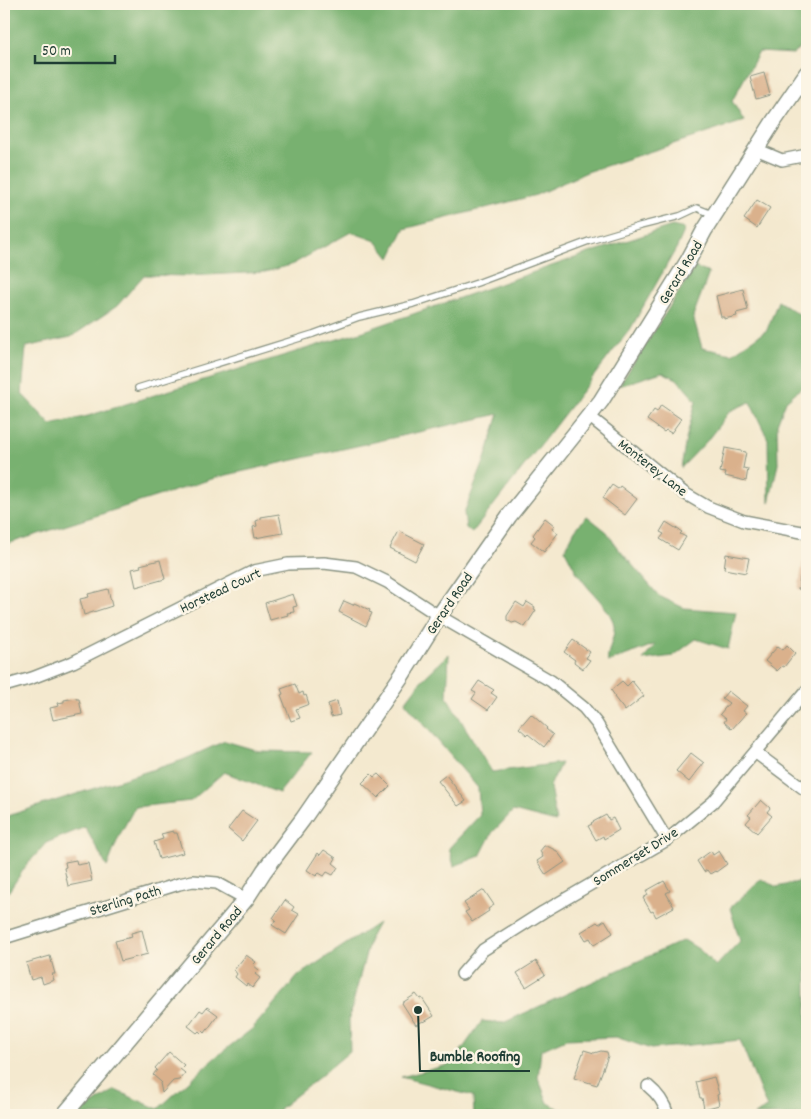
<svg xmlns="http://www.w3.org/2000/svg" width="811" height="1119" viewBox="0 0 811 1119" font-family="Dekko,sans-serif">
<rect width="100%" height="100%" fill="#fcf5e5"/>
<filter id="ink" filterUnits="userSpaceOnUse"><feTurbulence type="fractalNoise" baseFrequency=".02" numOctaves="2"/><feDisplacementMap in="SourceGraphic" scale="10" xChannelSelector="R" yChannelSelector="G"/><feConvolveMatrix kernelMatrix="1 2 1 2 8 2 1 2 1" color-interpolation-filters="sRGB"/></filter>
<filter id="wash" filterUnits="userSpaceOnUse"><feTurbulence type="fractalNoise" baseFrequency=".0096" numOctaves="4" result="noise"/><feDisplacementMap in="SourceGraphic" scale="20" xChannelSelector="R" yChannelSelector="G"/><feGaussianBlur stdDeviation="1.12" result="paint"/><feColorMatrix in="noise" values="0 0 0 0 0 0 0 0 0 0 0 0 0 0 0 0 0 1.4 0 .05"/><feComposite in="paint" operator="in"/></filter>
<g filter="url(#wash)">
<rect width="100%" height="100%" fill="#f4e9cf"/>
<g fill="#78b16f" stroke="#4c7752">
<path d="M4,4H807V43L793,54L759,52L732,101L744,121L587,172L536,195L404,229L390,258L376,241L351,232L291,265L265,272L188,276L144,275L117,306L71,337L26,347L22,394L51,425L88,416L164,392L361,332L589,253L672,226L685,229L677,247L631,328L472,533L466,528L464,513L485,459L499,414L218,477L4,545Z"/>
<path d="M695,267L709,273L693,316L702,348L732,354L767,330L778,301L807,319V386H803L786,401L777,424L778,464L769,503L768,439L750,402L730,411L706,442L681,468L686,439L696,401L677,379L662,372L619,386Z"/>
<path d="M587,516L607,532L616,546L659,596L684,608L736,612L728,649L696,639L673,656L643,660L656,644L608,662C606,650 618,634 613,621C606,604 590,592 580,577C574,569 570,559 565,550L575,530Z"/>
<path d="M449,654L447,697L492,772L561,763L550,786L556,822L513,811L492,833L480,856L454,866L449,848L480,815L478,788L405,702L421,681Z"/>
<path d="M225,741L259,751L312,752L279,793L224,772L191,801L135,807L119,836L107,867L85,827L46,843L26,866L7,894L4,890V817L183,760Z"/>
<path d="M807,870V1115H754L767,1108L740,1040L651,1049L616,1037L566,1039L541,1050L538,1078L548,1103L571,1115H474L473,1096L401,1077L452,1064L482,1021L503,1023L684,940L700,950L716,966L740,941L730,908L761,879L777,887L798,882Z"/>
<path d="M378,923L370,938L349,1018L350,1051L317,1079L279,1109V1115H79L83,1110L115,1090L158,1109L217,1056L252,1029L299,975Z"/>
</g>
<g id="blocks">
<g fill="#dab18c">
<path d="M764,73L770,95L756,99L750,77Z"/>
<path d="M757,200L770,208L757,228L744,219Z"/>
<path d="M743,289L748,310L736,313L737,316L724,319V317H721L716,296Z"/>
<path d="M661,405L681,419L671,433L666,430L664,432L647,420L654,410L657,412Z"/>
<path d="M725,448L746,452L743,468L748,469L746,481L725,476L726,473L720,472Z"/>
<path d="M612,485L618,489L620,486L637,499L625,515L603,498Z"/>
<path d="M279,514L283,533L255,538L253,527L257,526L256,521L261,519V517Z"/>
<path d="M545,518L554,525L552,529L558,533L544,552L531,542L535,537L533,535Z"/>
<path d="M666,522L682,532L680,534L686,537L678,550L660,539L664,534L660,532Z"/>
<path d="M399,531L424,544L415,561L390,548Z"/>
<path d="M726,554L749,558L746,573L724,569Z"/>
<path d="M160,560L165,579L136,587L132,569L141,567L140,565Z"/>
<path d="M803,562H807V590L798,589Z"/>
<path d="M108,589L112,606L84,615L80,599L89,597L88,594Z"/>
<path d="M293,594L297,606L293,607L294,612L287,613L288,615L270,620L265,603Z"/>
<path d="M344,601L353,605L354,603L370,610L369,612L372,613L366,626L339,612Z"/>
<path d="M516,602L524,607L527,602L535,607L534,609L536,610L525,627L516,622L512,623L507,620V616Z"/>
<path d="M573,640L590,652L586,658L590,660L583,669L574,662L575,660L564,652Z"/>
<path d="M787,645L795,653L784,667L782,666L777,671L765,661L778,646L783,650Z"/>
<path d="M479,681L494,690L491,693L497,697L488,710L472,699L476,693L472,691Z"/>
<path d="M622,681L627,686L632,681L644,696L625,711L614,697L615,696L611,690Z"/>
<path d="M295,684L299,694L303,692L304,696L306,695L309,704L296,709L300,718L291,721L281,695L283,694L281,689Z"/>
<path d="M728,691L747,706L743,711L746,713L732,729L724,722L726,719L720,714L729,703L722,698Z"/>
<path d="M76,698V699H79L82,714L53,720L50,708L59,706L58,703L64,702V700Z"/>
<path d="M337,701L340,715L331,717L328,704Z"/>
<path d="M531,714L547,728L546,729L553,735L544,747L528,734L527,735L519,728Z"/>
<path d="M691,753L704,763L689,782L676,771Z"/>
<path d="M371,774L374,777L378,774L390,786L378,798L362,783Z"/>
<path d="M446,775L466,801L458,806L438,781Z"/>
<path d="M761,800L770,808L767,812L772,816L757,833L746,823L751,817L748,815Z"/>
<path d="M242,811L257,821L242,841L228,829Z"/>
<path d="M606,815L609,820L613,818L619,830L604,839L603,836L596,840L588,826L592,824L591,823Z"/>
<path d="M173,831L174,833H177L183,853L159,859L154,842L163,839L161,834Z"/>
<path d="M544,846H547L557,851L565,862L546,875L537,861L543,857L540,851Z"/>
<path d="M324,850L336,858L333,863L338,867L333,875L327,872L324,876L319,873L316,876L307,870L318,853L320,855Z"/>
<path d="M711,851L713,855L719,851L727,864L716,872L715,871L710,874L707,870L704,872L697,861Z"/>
<path d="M76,860L77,865L88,863L92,881L68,886L64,868L66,867L65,862Z"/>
<path d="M664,881L670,891L666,893L674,907L656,917L653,911L651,912L643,898L648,895L646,891Z"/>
<path d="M484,890L494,905L488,909L489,911L472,922L465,912L469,910L464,903Z"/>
<path d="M285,900L294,907L292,910L299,914L286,934L272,925L276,920L273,918Z"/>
<path d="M605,920L613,933L594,945L590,938L586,940L581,932L597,922L599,924Z"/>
<path d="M142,930L148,954L121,961L115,941L132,937L131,933Z"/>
<path d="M246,955L256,962L253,965L259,970L255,974L260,978L252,988L247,984L246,986L235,977L237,974L234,970Z"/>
<path d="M50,956L55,974H52L54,980L43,984L41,977L31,980L26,963Z"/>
<path d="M536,961L545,975L526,987L517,973Z"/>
<path d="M416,994L420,999L422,998L434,1016L424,1022L423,1021L416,1025L402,1003Z"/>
<path d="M207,1007L218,1015L205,1033L203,1031L201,1033L199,1031L197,1033L188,1026L200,1010L203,1012Z"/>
<path d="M584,1050L594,1053L601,1051L607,1052L608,1056L597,1085L574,1078Z"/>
<path d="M169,1052L184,1065L180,1069L185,1073L179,1080L173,1081L162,1093L160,1083L161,1082L153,1075L157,1070L155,1068Z"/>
<path d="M714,1077L719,1094L717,1095L719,1105L704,1109L702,1098H700L696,1082Z"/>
</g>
</g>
</g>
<g filter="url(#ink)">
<use href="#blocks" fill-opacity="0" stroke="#8a9382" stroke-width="1"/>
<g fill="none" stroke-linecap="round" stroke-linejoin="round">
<g stroke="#8a9382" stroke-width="8">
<path id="service" d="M138,388L313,334L359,317L413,304L477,283L589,241L640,226L680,216L697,208L712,214"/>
</g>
<g stroke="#8a9382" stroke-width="14">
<g id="minor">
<path d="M756,149L782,160L807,155"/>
<path d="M589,416L684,493L708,507L744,521L807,533"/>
<path d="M4,686L32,678L73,662L254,571L288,564L324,563L356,567L387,582L439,616L551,681L584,708L597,724L667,840"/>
<path d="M756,753L807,791"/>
<path d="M4,938L179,884L193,881L217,883L246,899"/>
<path d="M462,974L483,950L543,912L667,840L713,802L807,690"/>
<path d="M648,1086C658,1094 664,1102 668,1115"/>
</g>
</g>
<g stroke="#8a9382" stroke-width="18">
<path id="tertiary" d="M64,1115L246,899L264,871L303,819L402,675L439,616L509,516L601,401L688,261L704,231L774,121L807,73"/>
</g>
<use href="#service" stroke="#fff" stroke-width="5.5"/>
<use href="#minor" stroke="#fff" stroke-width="11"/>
<use href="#tertiary" stroke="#fff" stroke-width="15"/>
</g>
</g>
<g text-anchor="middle" stroke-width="5" stroke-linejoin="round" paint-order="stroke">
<g font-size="15" fill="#1f3d34" stroke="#fcf5e5">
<text transform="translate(680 272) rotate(-59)" y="5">Gerard Road</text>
<text transform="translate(653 467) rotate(38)" y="5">Monterey Lane</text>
<text transform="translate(220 590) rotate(-25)" y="5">Horstead Court</text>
<text transform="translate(449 603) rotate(-56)" y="5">Gerard Road</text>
<text transform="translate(635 856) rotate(-32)" y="5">Sommerset Drive</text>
<text transform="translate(125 900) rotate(-17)" y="5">Sterling Path</text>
<text transform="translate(216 935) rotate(-50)" y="5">Gerard Road</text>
</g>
</g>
<path fill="none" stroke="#1f3d34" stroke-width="2" d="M418 1010L420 1071H530"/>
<circle fill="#1f3d34" stroke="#fcf5e5" stroke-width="2" cx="418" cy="1010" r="5"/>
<g font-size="16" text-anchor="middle" font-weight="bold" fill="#1f3d34" stroke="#fcf5e5" stroke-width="5" stroke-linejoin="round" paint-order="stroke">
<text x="475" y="1061">Bumble Roofing</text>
</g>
<rect width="811" height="1119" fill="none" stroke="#fcf5e5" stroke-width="20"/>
<path d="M35 55v8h80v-8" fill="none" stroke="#1f3d34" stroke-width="2.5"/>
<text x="42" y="55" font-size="15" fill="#1f3d34" stroke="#fcf5e5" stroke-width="4" paint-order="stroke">50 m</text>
</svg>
